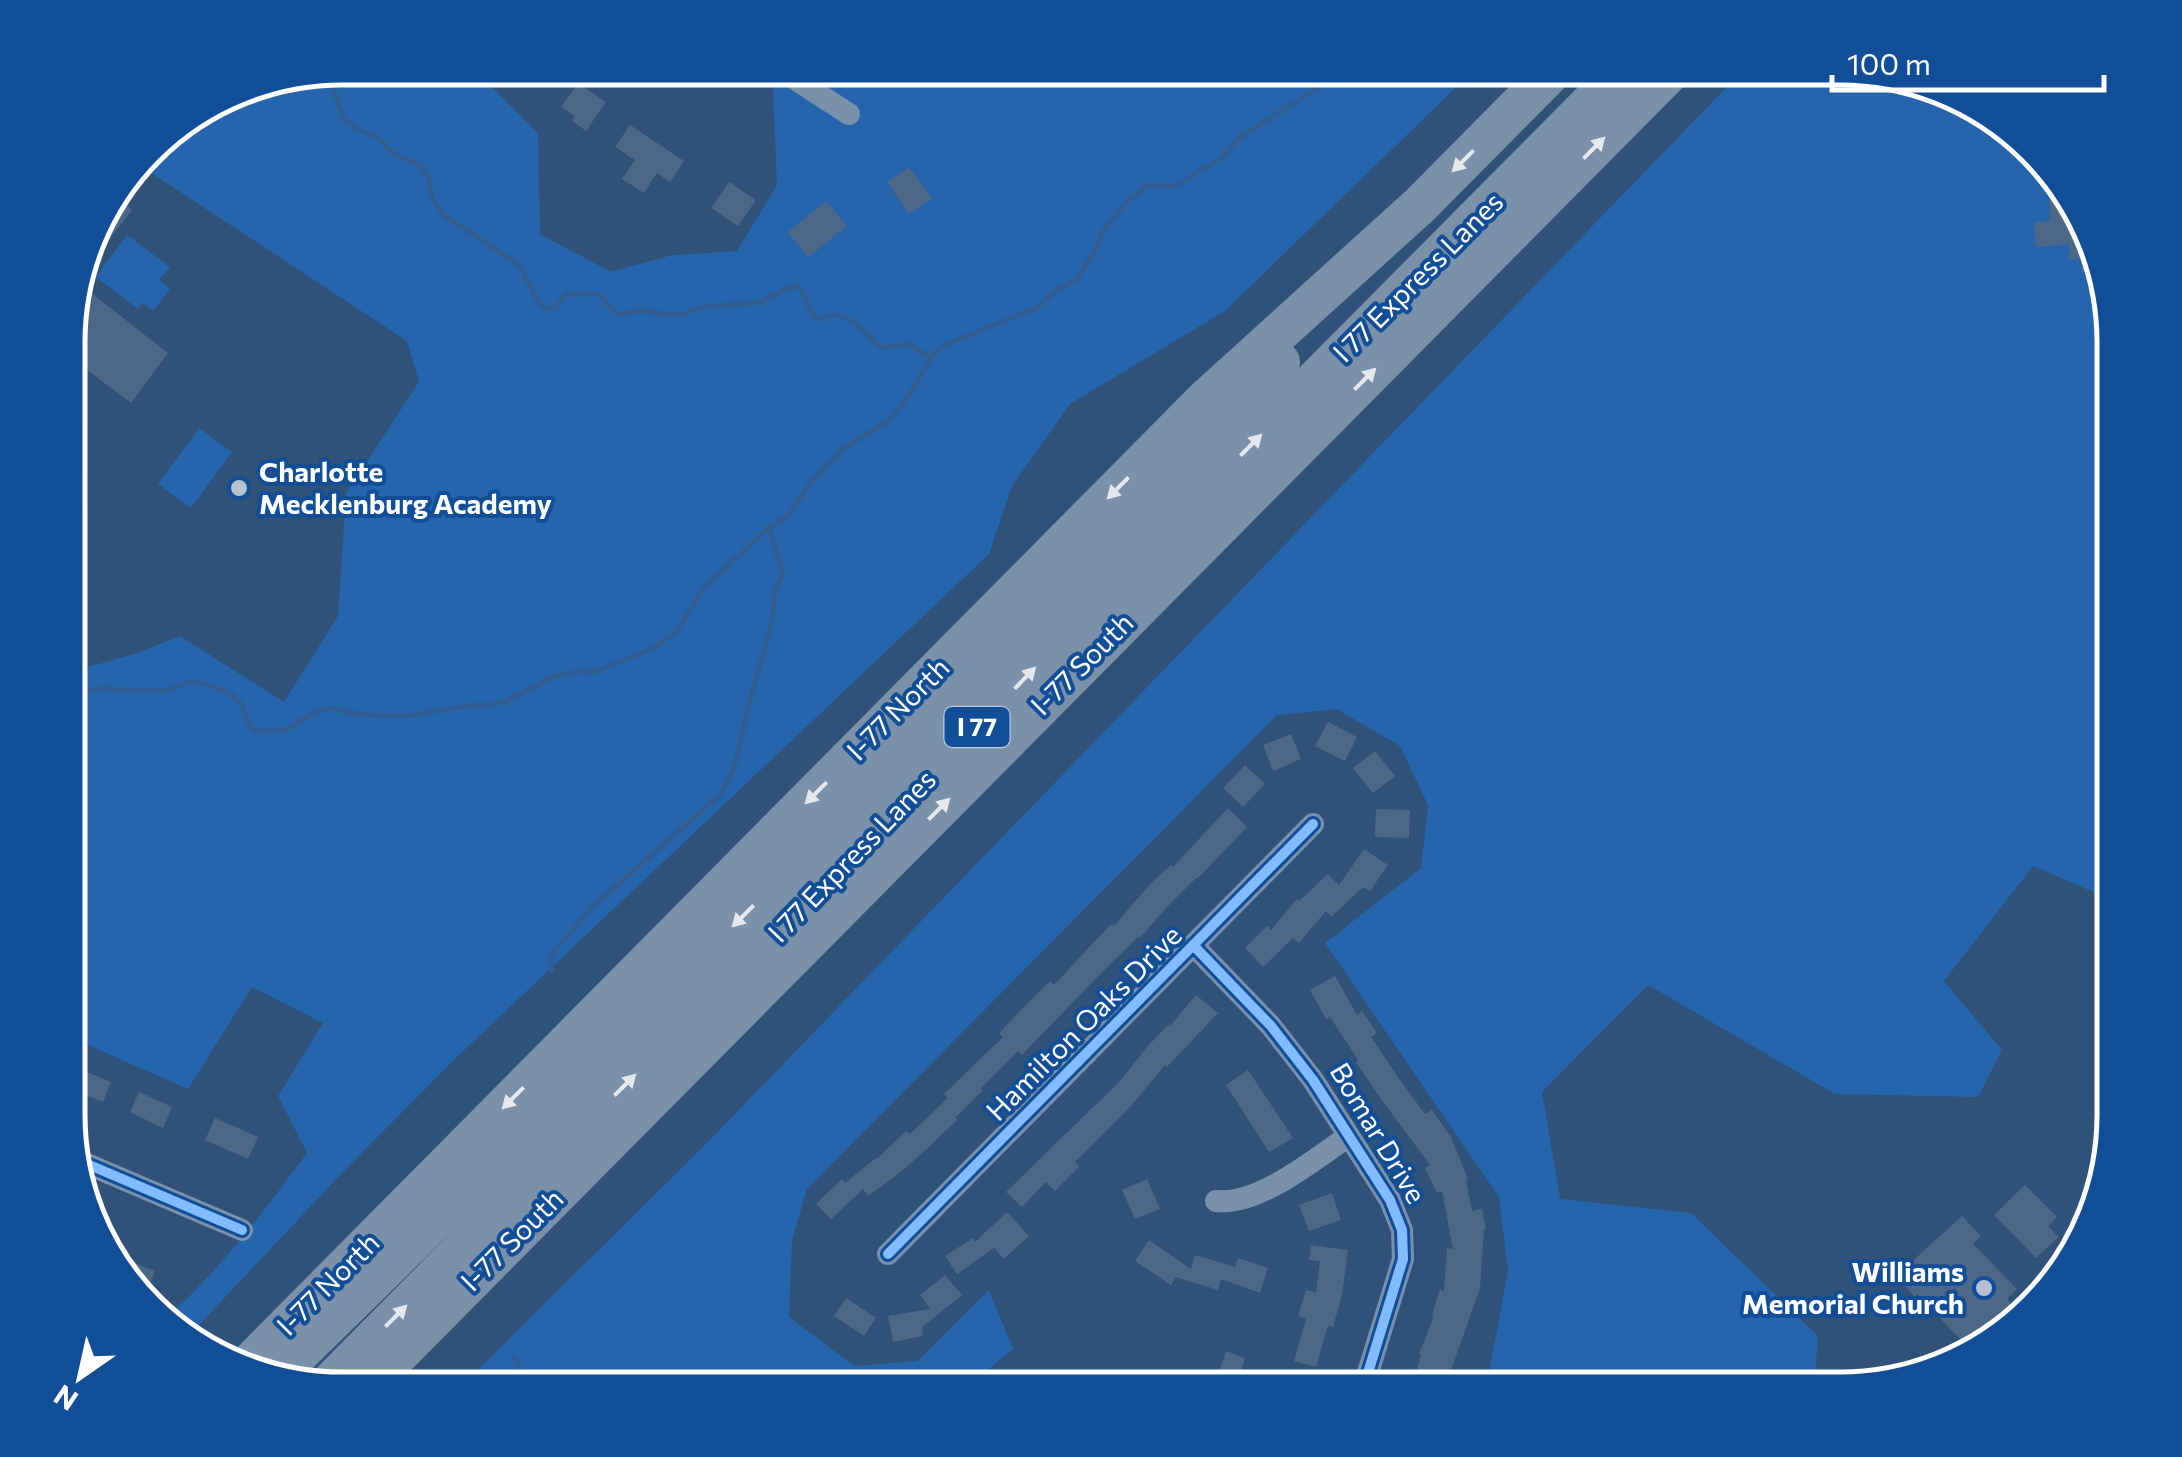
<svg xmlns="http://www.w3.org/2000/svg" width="2182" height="1457" viewBox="0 0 2182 1457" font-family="Commissioner,sans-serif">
<rect width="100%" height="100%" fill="#305178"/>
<g fill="#2565ae">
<path d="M342,68H470L480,75L538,133L540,234L611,272L672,255L737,251L777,185L772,68H1476L1225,311L1070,404L1012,486L989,554L456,1058L339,1176L186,1339L166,1318C220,1270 264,1211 307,1153L278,1096L323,1023L252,987L188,1089L70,1037V672L131,655L180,636L284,702L338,616L346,493L419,382L407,341L139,165L161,136L238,88Z"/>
<path d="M1745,68H1840L1993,114L2078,205L2114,325V901L2033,866L1944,981L2002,1050L1978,1097L1835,1094L1648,985L1542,1092L1560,1199L1691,1213L1818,1336L1814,1389H1486L1508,1271L1499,1197L1325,943L1421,868L1428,805L1400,746L1337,709L1277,715L807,1189L792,1240L789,1317L854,1366L918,1361L989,1290L1013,1349L964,1389H458L704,1146Z"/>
<path d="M127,235L170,267L159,280L170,289L153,311L142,303L138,309L96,277Z"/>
<path d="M199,428L232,452L191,508L158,484Z"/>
</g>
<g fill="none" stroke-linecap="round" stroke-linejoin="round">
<g stroke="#315d91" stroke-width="5">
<path d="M327,71L344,119L357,129L377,137L396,155L420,165L429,178L432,199L445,216L515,262C530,276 531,296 545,309L555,308L567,293C582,297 586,291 599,294L612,310L617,313L624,314L638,310L671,315L682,314L703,307L761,302L790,287L798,286C808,296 806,310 818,319C824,318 829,315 834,315C847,313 872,338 882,348L909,344L931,358"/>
<path d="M70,694L106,688L119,690L164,691L190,682L206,684L233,695L241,704L250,726L256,731H283L318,711L330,708L364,715L406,716L474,705H492L508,700L552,677L581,671L593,672L652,649L676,632L703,589L769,527L787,517L812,481L842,450L891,419L911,392L931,358L945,345L1038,307L1057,290L1076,279L1096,249L1104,229L1127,202L1148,185L1174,187L1222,157L1238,139L1331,79L1341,68"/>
<path d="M552,971L550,960L554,952L592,907L719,796C736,774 740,742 746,716C754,686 762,656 771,626C777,605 768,596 783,575L769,527"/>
<path d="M509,1389L519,1366L514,1358"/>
</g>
</g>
<g fill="#4d6887">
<path d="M578,83L606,102L586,131L572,121L575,116L561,107Z"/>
<path d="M630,125L684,161L670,182L657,173L644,193L622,179L635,160L615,147Z"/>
<path d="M909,167L932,198L909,214L887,182Z"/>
<path d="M729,182L756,200L738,226L711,208Z"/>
<path d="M114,196L132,210L80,277L96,220Z"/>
<path d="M2070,197L2078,205L2098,272H2082L2081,259H2069V244L2036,247L2034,222L2051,221L2049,199Z"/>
<path d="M826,201L847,226L808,257L788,232Z"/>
<path d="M77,282L168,353L131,403L70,357V307Z"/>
<path d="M1328,722L1357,737L1345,761L1315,746Z"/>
<path d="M1291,734L1301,759L1273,771L1263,745Z"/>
<path d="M1375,751L1395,776L1373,793L1353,768Z"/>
<path d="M1245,765L1265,784L1243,807L1223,788Z"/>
<path d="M1228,808L1247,827L1197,879L1196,878L1165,909L1140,938L1138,937L1101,973L1022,1055L1018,1051L981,1088L983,1090L955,1118L957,1120L932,1144L902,1171L868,1196L863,1189L831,1219L816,1204L842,1179L845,1183L876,1158L877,1159L906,1131L910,1134L948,1098L944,1094L1003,1037L999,1033L1029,1002L1050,981L1054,985L1111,924L1114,926L1151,883L1171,865L1173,867Z"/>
<path d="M1376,809L1410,810L1409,838L1375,837Z"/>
<path d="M1364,849L1388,865L1370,891L1363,887L1331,917L1326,911L1299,943L1293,938L1263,967L1245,948L1267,926L1271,930L1297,899L1299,901L1328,874L1339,885Z"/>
<path d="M1335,976L1357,1015L1362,1011L1377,1033L1371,1037L1400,1080L1425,1114L1432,1110L1451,1137L1468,1179L1466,1180L1472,1211L1482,1209L1486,1229H1484L1480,1288L1449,1376L1479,1385L1478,1389H1412L1421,1355L1419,1354L1434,1316L1432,1315L1440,1289L1444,1291L1447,1248L1453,1249L1442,1191L1437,1193L1425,1168L1430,1165L1378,1095L1356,1062L1358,1060L1330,1017L1326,1019L1310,990Z"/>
<path d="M1196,995L1218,1013L1167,1067L1165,1065L1130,1107L1075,1162L1079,1167L1055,1191L1046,1182L1022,1207L1006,1192L1121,1080L1147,1047L1169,1024L1170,1026Z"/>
<path d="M80,1069L111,1082L103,1102L72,1090Z"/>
<path d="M1248,1070L1293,1138L1269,1152L1226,1085Z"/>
<path d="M139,1092L172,1107L163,1128L130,1112Z"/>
<path d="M215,1118L258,1137L248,1159L205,1140Z"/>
<path d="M1147,1179L1160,1209L1135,1219L1122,1190Z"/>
<path d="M2025,1185L2057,1217L2048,1226L2059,1237L2036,1258L1994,1215Z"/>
<path d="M1332,1193L1341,1220L1309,1231L1299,1205Z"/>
<path d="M1007,1212L1029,1236L1004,1259L994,1248L957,1274L945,1256L973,1238L975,1242Z"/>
<path d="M1962,1216L1981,1236L1973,1244L2017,1289L2007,1299L2020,1313L1983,1347L1970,1333L1962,1341L1917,1294L1915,1297L1896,1276Z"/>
<path d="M1149,1240L1191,1269L1195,1255L1235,1267L1238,1258L1268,1268L1260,1293L1221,1279L1218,1290L1176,1277L1171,1285L1135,1261Z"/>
<path d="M1311,1245L1348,1250L1342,1295L1333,1327L1328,1325L1316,1367L1294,1361L1306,1319L1298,1316L1306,1290L1316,1292L1320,1261L1309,1260Z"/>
<path d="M105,1252L155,1271L146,1296L105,1253Z"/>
<path d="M945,1275L962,1295L922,1327L923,1336L893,1342L888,1316L930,1309L920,1295Z"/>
<path d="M846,1298L876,1318L864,1336L834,1316Z"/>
<path d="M1226,1351L1245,1358L1238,1381L1218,1375Z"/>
</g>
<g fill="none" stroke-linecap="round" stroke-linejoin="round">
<g stroke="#7991ab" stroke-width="22">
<path d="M778,68L849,114"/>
<path d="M1193,945L1271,1026L1313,1080L1390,1200L1402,1230L1403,1259L1363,1389"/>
<path d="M73,1158L242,1230"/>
<path d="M1216,1201C1259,1206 1314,1159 1349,1136"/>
<path d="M888,1254L1313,824"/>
</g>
<g stroke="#7b91aa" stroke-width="40">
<path d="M251,1362L1206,399L1419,206L1556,68"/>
<path d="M281,1371C485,1172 687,972 887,770C1020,636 1155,503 1280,362"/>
<path d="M328,1385L871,837L1240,456L1625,68"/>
<path d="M364,1389L1674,68"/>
</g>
<g stroke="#114e97" stroke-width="16">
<g id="cycleway">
<path d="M1193,945L1271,1026L1313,1080L1390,1200L1402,1230L1403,1259L1363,1389"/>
<path d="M73,1158L242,1230"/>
<path d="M888,1254L1313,824"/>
</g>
</g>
<use href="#cycleway" stroke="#80bcff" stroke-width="10"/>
</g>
<defs><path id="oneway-solid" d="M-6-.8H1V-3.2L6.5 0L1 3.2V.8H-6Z" transform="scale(2.5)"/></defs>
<g fill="#e5e9ee">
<use href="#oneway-solid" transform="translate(1594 148) rotate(-45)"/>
<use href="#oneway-solid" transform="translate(1463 161) rotate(135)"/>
<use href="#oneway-solid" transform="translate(1365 379) rotate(-45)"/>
<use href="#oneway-solid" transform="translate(1251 445) rotate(-45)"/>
<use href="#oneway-solid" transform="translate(1118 488) rotate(135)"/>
<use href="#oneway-solid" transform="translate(1025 678) rotate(-46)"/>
<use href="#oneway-solid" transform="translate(816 793) rotate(135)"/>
<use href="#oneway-solid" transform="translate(939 809) rotate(-45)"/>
<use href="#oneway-solid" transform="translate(743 916) rotate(135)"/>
<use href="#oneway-solid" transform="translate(625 1085) rotate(-45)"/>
<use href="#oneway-solid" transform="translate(513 1098) rotate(135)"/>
<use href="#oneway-solid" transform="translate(396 1316) rotate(-45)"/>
</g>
<g fill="#b7c2d0" stroke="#114e97" stroke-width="4">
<circle cx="239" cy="488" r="10"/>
<circle cx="1984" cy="1288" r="10"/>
</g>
<g text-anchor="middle" stroke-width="8" stroke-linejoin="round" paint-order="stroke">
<rect fill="#114e97" stroke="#b8cae0" stroke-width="2.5" x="944.5" y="707" width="65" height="40" rx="8"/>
<g font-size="25" font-weight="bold" fill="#fff">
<text x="977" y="736">I 77</text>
</g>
<g font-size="28" fill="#fff" stroke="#114e97">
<text transform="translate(1418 277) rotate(-45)" y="10">I 77 Express Lanes</text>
<text transform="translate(1082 664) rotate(-45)" y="10">I-77 South</text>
<text transform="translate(898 709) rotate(-45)" y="10">I-77 North</text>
<text transform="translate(852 856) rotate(-46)" y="10">I 77 Express Lanes</text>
<text transform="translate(1084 1023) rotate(-45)" y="10">Hamilton Oaks Drive</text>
<text transform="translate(1378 1133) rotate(59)" y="10">Bomar Drive</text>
<text transform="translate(512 1240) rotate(-45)" y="10">I-77 South</text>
<text transform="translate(328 1284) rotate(-45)" y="10">I-77 North</text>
</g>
<g font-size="28" font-weight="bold" fill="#fff" stroke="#114e97" text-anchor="start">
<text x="259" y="482">Charlotte<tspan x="259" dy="32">Mecklenburg Academy</tspan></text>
<text x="1964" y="1282" text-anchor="end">Williams<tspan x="1964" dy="32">Memorial Church</tspan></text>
</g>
</g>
<path d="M0 0H2182V1457H0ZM342 85H1840A257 257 0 0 1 2097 342V1115A257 257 0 0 1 1840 1372H342A257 257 0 0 1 85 1115V342A257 257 0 0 1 342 85Z" fill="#114e97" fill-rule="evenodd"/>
<path fill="none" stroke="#fff" stroke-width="5" d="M342 85H1840A257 257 0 0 1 2097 342V1115A257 257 0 0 1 1840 1372H342A257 257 0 0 1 85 1115V342A257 257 0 0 1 342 85Z"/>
<g transform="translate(80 1377) rotate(214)" stroke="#114e97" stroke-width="8" paint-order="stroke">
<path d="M0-8L18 38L0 25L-18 38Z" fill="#ffffff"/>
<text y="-15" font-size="28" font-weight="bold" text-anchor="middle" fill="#ffffff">N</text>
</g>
<path d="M1832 75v15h272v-15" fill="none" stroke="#ffffff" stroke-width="5"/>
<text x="1847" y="75" font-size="30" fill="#ffffff" stroke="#114e97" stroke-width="8" paint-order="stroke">100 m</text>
</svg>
